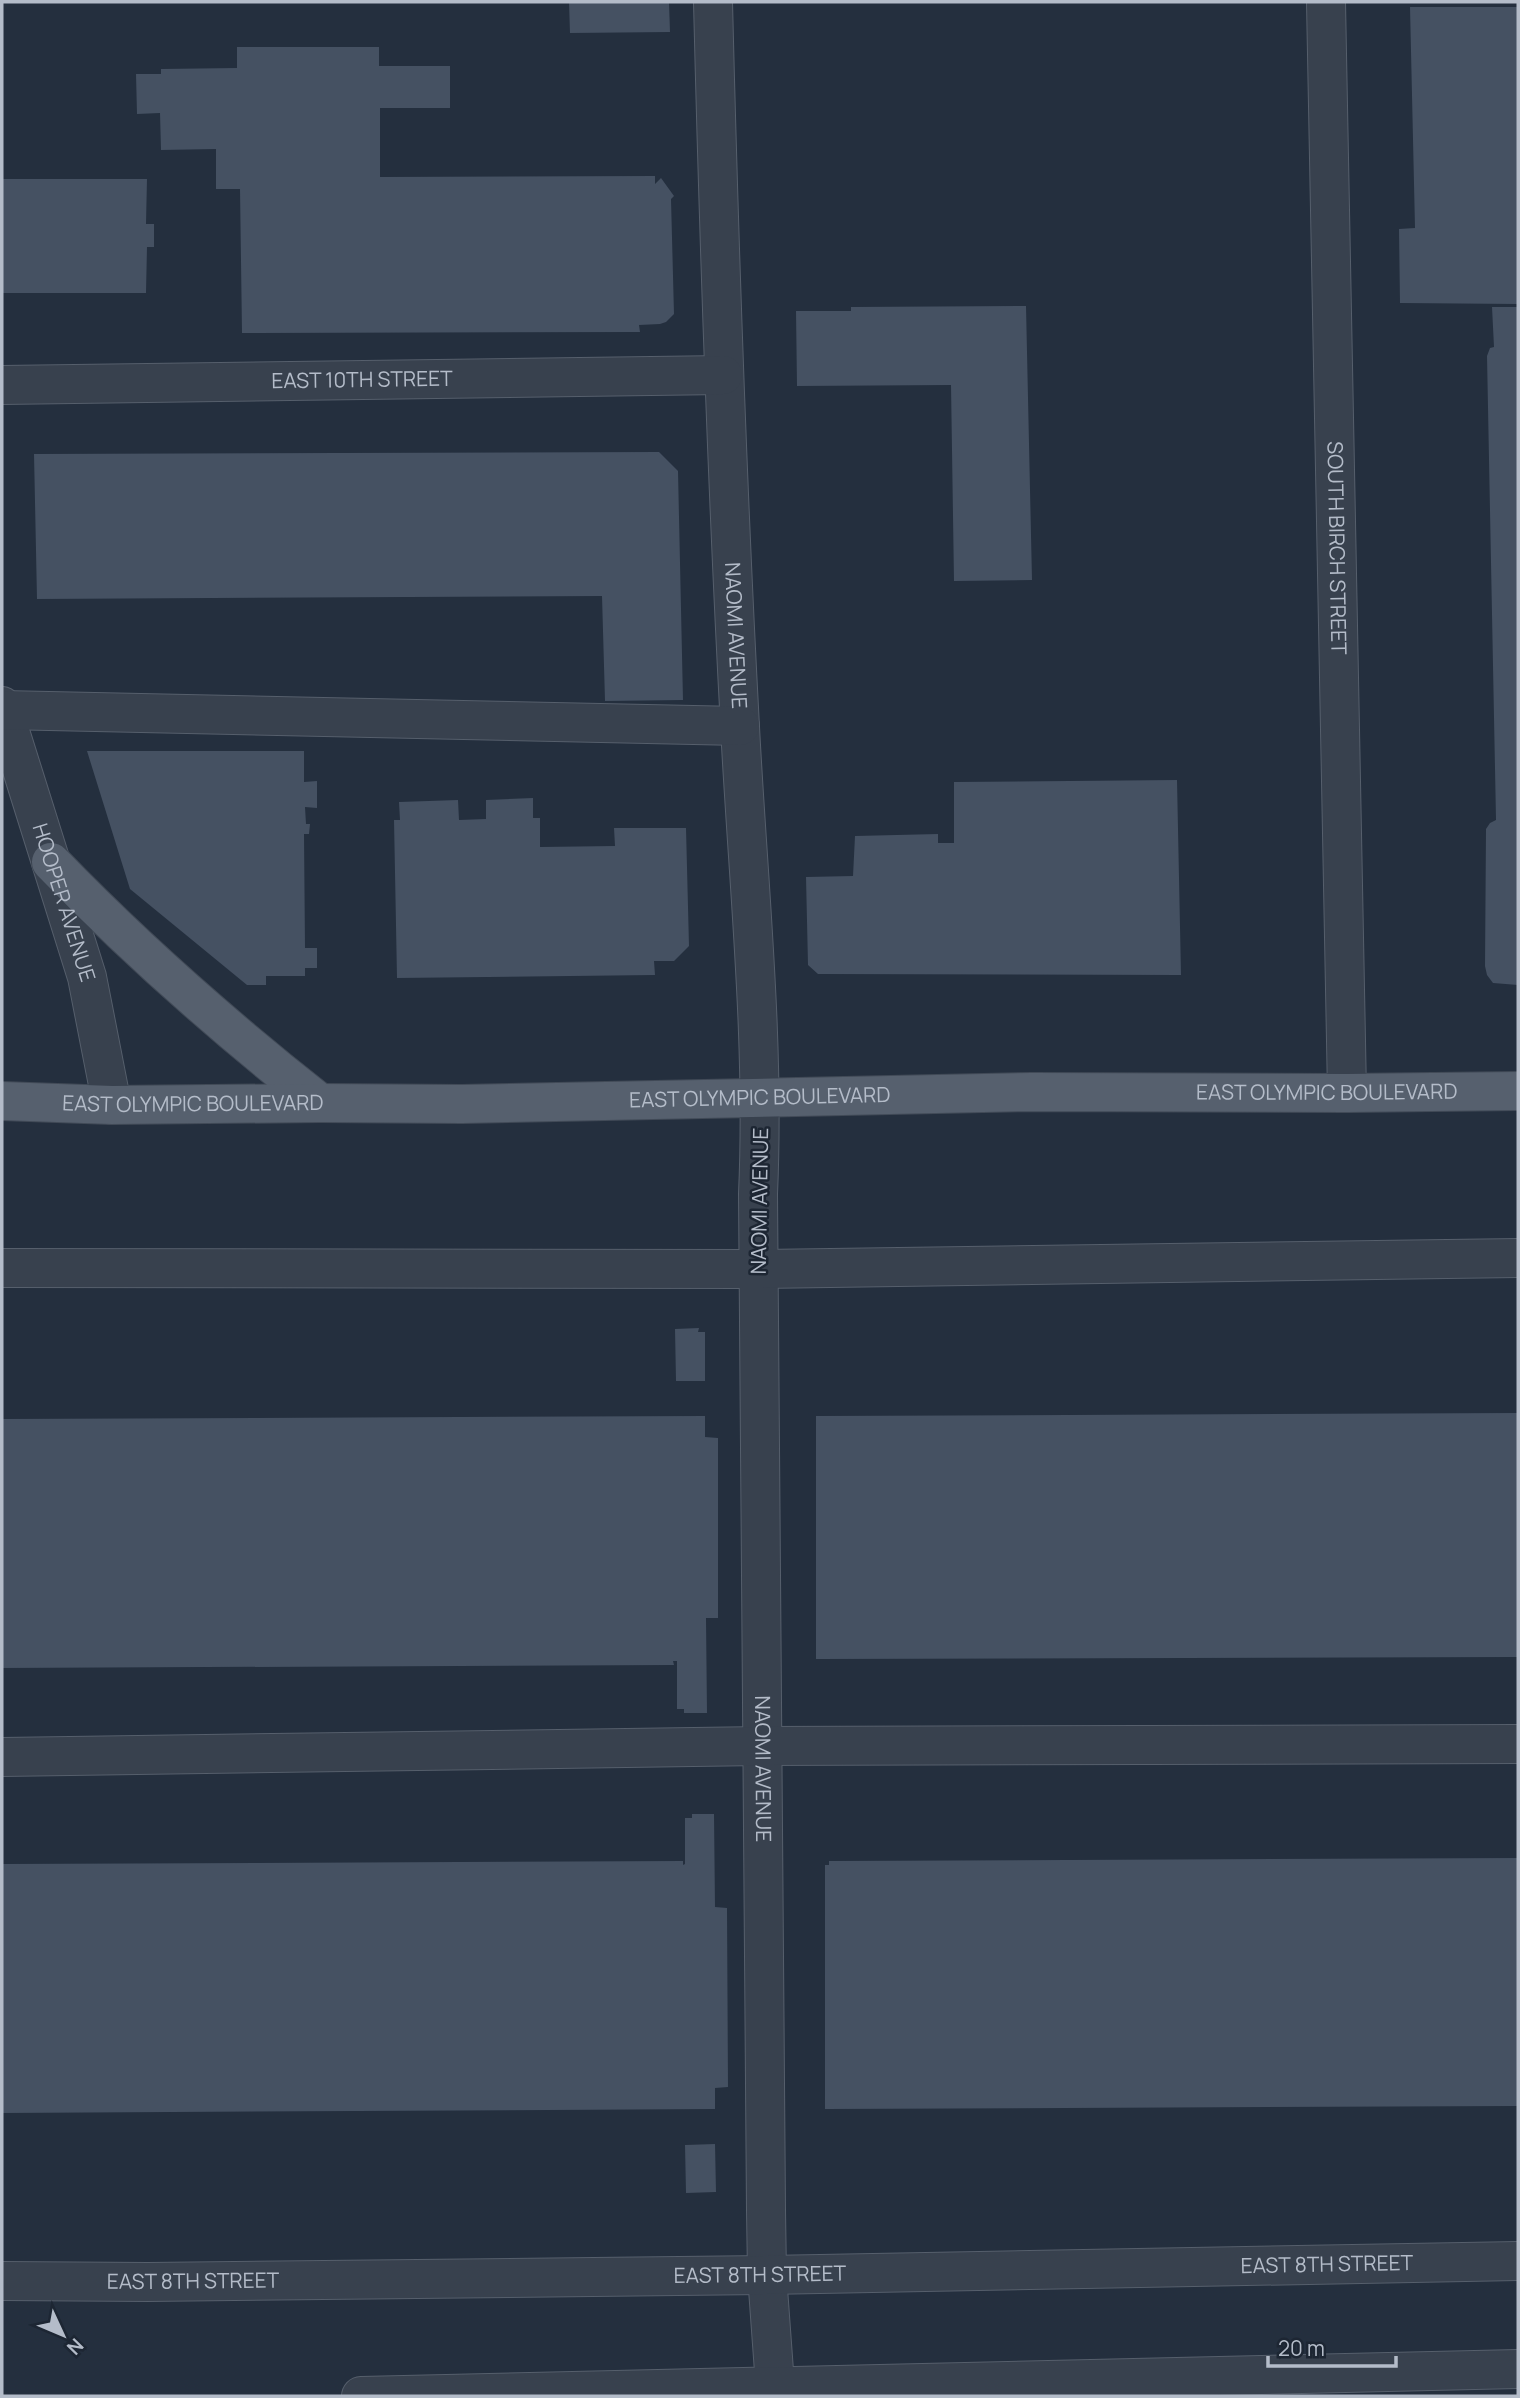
<svg xmlns="http://www.w3.org/2000/svg" width="1520" height="2398" viewBox="0 0 1520 2398" font-family="Manrope,sans-serif">
<rect width="100%" height="100%" fill="#242f3e"/>
<g fill="#455162">
<path d="M569,2H669L670,32L570,33Z"/>
<path d="M1410,7H1518V304L1400,303L1399,229L1415,228Z"/>
<path d="M237,47H379V66H450V108H380V177L655,176V184L661,178L674,196L671,199L674,314L666,322L660,324L639,325L640,332L242,333L240,189H216V149L161,150L160,113L137,114L136,74H161V69L237,68Z"/>
<path d="M2,179H147L146,224H154V247H147L146,293H2Z"/>
<path d="M1026,306L1032,580L954,581L951,385L797,386L796,311H851V307Z"/>
<path d="M1492,307H1518V985L1493,983L1487,975L1485,966L1486,829L1490,823L1496,820L1487,356L1490,348L1494,347Z"/>
<path d="M659,452L678,471L683,700L605,701L602,596L37,599L34,454Z"/>
<path d="M87,751H304V782L317,781V808L305,807L306,824H310L309,834H304L305,948H317V968H305V976H266V985H247L130,889Z"/>
<path d="M1177,780L1181,975L818,974L808,965L806,877L853,876L855,836L938,834V843H954V782Z"/>
<path d="M533,798V818H540V847L615,846L614,828H686L689,946L674,961H654L655,975L397,978L394,820H400L399,802L458,800L459,820L486,819V800Z"/>
<path d="M699,1328L698,1332H705V1381H676L675,1329Z"/>
<path d="M1518,1413V1657L816,1659V1416Z"/>
<path d="M705,1416V1437L718,1438V1618H706L707,1713H684V1709H677V1661H673L674,1665L2,1668V1419Z"/>
<path d="M692,1814H714L715,1907L727,1908L728,2087L715,2088V2109L2,2113V1864L683,1861V1865L685,1864V1818H692Z"/>
<path d="M1518,1858V2106L825,2109V1865H829V1861Z"/>
<path d="M715,2144L716,2192L686,2193L685,2145Z"/>
</g>
<g fill="none" stroke-linecap="round" stroke-linejoin="round">
<g stroke="#565f6c" stroke-width="40">
<g id="minor">
<path id="s1" d="M713,2C719,244 727,485 740,727C748,882 765,1039 758,1194L766,2210L767,2275L775,2385"/>
<path id="s2" d="M1326,2L1347,1093"/>
<path id="s3" d="M2,385L723,375"/>
<path id="s4" d="M2,706L87,977L112,1105"/>
<path d="M3,710L740,726"/>
<path d="M2,1268L758,1269L1518,1258"/>
<path d="M2,1757L761,1746L1518,1744"/>
<path id="s5" d="M2,2281L148,2282L767,2275L1518,2261"/>
<path d="M361,2396L1518,2369"/>
</g>
</g>
<g stroke="#414a57" stroke-width="40">
<g id="major">
<path d="M51,862C135,949 225,1028 320,1103"/>
<path id="s6" d="M2,1101L112,1105L320,1103L462,1104L1032,1092L1347,1093L1518,1091"/>
</g>
</g>
<use href="#minor" stroke="#38414e" stroke-width="38"/>
<use href="#major" stroke="#56606e" stroke-width="38"/>
</g>
<g text-anchor="middle" stroke-width="5" stroke-linejoin="round" paint-order="stroke">
<g font-size="21" fill="#b4bcc9" stroke="#1d2633">
<text dy="7" stroke="none"><textPath href="#s3" startOffset="360">EAST 10TH STREET</textPath></text>
<text dy="7" stroke="none"><textPath href="#s2" startOffset="546">SOUTH BIRCH STREET</textPath></text>
<text dy="7" stroke="none"><textPath href="#s1" startOffset="634">NAOMI AVENUE</textPath></text>
<text dy="7" stroke="none"><textPath href="#s4" startOffset="206">HOOPER AVENUE</textPath></text>
<text dy="7" stroke="none"><textPath href="#s6" startOffset="1325">EAST OLYMPIC BOULEVARD</textPath></text>
<text dy="7" stroke="none"><textPath href="#s6" startOffset="758">EAST OLYMPIC BOULEVARD</textPath></text>
<text dy="7" stroke="none"><textPath href="#s6" startOffset="191">EAST OLYMPIC BOULEVARD</textPath></text>
<text transform="translate(760 1201) rotate(-89)" y="7">NAOMI AVENUE</text>
<text dy="7" stroke="none"><textPath href="#s1" startOffset="1768">NAOMI AVENUE</textPath></text>
<text dy="7" stroke="none"><textPath href="#s5" startOffset="1325">EAST 8TH STREET</textPath></text>
<text dy="7" stroke="none"><textPath href="#s5" startOffset="758">EAST 8TH STREET</textPath></text>
<text dy="7" stroke="none"><textPath href="#s5" startOffset="191">EAST 8TH STREET</textPath></text>
</g>
</g>
<rect width="1520" height="2398" fill="none" stroke="#b4bcc9" stroke-width="7"/>
<g transform="translate(63 2335) rotate(134)" stroke="#1d2633" stroke-width="5" paint-order="stroke">
<path d="M0-5L12 26L0 18L-12 26Z" fill="#b4bcc9"/>
<text y="-10" font-size="19" font-weight="bold" text-anchor="middle" fill="#b4bcc9">N</text>
</g>
<path d="M1268 2356v10h128v-10" fill="none" stroke="#b4bcc9" stroke-width="3.5"/>
<text x="1278" y="2356" font-size="21" fill="#b4bcc9" stroke="#1d2633" stroke-width="5" paint-order="stroke">20 m</text>
</svg>
